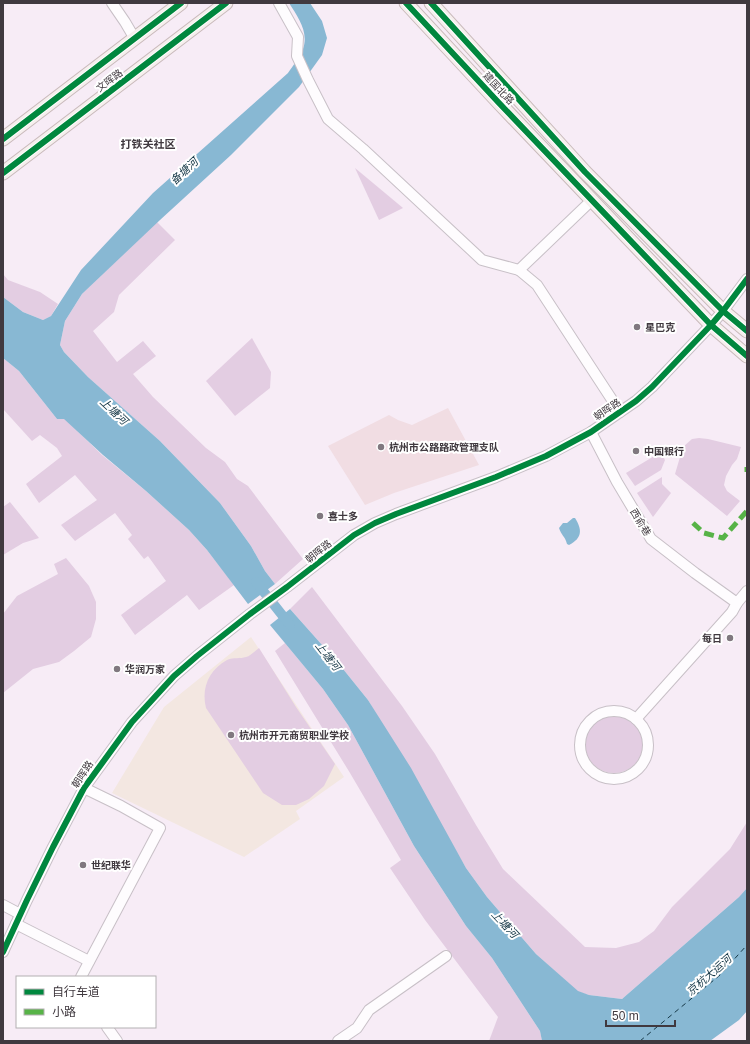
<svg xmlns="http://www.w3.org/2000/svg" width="750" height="1044" viewBox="0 0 750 1044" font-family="Helvetica,'Noto Sans SC',sans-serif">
<rect width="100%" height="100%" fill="#f7ecf6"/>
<path fill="#f1dde3" d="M448,408L479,465L394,493L365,505L328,446L389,415L398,420L412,425Z"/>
<path fill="#f3e7e1" d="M251,637L344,777L296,811L300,819L244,857L112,793L164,707Z"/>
<g fill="#e3cde2">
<path d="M355,168L403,208L379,220Z"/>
<path d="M157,222L175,240L119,295L114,312L93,331L117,362L143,341L156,356L133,374L153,397L206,448L225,462L237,479L248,486L303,559L275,584L265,571L251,546L220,503L160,441L88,377L64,352L60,345L65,321L82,294Z"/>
<path d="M3,274L8,280L40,292L58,304L51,316L43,320L23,312L3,297Z"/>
<path d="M252,338L271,372L270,388L235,416L206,381Z"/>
<path d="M3,358L19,371L57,419L64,418L102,455L146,491L189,530L207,550L234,585L199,610L187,595L135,635L121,615L166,581L148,556L144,559L128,539L132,535L115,513L75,541L61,525L97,500L75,475L39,503L26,484L62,456L57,448L40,435L32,441L3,409Z"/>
<path d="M699,438L708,439L741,447L737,459L732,465L726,476L724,485L727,491L740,501L727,516L675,474L683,447L692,439Z"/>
<path d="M661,452L665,460L661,470L635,486L626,473Z"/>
<path d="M662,477V484L671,493L653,517L637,493Z"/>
<path d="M10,502L39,538L23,543L3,555V507Z"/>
<path d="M66,558L89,586L96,602V619L91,637L74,651L59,662L33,669L3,693V614L17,596L58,574L54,564Z"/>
<path d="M312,587L402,706L435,754L476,825L503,869L585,947L616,948L639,942L654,931L672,907L730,849L747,822V888L739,897L622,999L589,995L578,992L536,954L487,897L466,868L368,700L339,664L290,609Z"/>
<path d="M285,643L323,689L348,725L414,846L466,926L492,958L540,1031L542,1041H489L498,1017L425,920L390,868L401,860L350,773L275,651Z"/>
<path d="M259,648L296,707L335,764L324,786L309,799L296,805H282L263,793L206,708C201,688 209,670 227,660C234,657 240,659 246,657C250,656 255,651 259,648Z"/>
<circle cx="614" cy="744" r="29"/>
</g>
<g fill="#88b8d3">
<path d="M289,3H310L322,21L327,38L322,55L299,87L231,155L160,220L82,294L65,321L60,345L64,352L88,377L160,441L220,503L251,546L265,571L275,584L248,604L207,550L189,530L146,491L103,455L64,419H57L19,371L3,358V297L23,312L43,320L51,316L81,270L153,193L288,73C292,67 301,56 303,49C309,32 298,17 289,3Z"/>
<path d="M573,518H575C582,529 583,538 569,545L567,544C565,536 561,535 559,528L563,523H567Z"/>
<path d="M290,609L339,664L368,700L411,768L466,868L487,897L536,954L578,991L589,995L622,999L739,897L747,888V1011L739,1020L710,1041H542L540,1031L492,958L466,926L414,846L348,725L323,689L270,625Z"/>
</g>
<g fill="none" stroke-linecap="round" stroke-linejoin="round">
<path stroke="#88b8d3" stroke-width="10" d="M256,582L290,625"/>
<path stroke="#163847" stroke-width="1" stroke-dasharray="5 4" stroke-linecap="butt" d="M640,1041L720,975L747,945"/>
<g stroke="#c8c0c7" stroke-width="12">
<g id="minor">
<path d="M112,3L125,22L135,39"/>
<path d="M279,3L298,37L297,56L308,80L328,119L363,149L482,260L519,270L537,285L620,412"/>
<path d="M519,270L592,200"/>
<path d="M591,432L617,482L651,539L695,573L737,603"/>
<circle cx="614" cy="745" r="34"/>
<path d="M636,719L732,612L737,603L747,591"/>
<path d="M3,905L20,914"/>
<path d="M16,924L89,961"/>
<path d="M3,952L27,900L53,847L84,788L132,722L174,676L197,656L250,614L287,587L354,535L375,523L396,514L496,477L546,456L591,432L620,412L636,401L652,387L711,325L723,311L747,279"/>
<path d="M81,977L160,828L121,806L84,788"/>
<path d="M107,1027L117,1041"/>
<path d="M338,1041L357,1028L369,1010L446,956"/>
</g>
</g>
<g stroke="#c9babb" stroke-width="15">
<g id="major">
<path d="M406,3L499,103L711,325L747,356"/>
<path d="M431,3L585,172L723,311L747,331"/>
<path d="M3,139L181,3"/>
<path d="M3,173L226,3"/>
</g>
</g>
<use href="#minor" stroke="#fefcfe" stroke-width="10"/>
<use href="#major" stroke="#f6efee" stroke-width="13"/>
<g stroke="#57b347" stroke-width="5" stroke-dasharray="10 5" stroke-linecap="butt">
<path d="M747,467V472"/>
<path d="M693,523L704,533L723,538L747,511"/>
</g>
<g stroke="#fff" stroke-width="8">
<g id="cycleway">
<path d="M406,3L499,103L711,325L747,356"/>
<path d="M431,3L585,172L723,311L747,331"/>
<path d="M3,139L181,3"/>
<path d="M3,173L226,3"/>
<path d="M3,952L27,900L53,847L84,788L132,722L174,676L197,656L250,614L287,587L354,535L375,523L396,514L496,477L546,456L591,432L620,412L636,401L652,387L711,325L723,311L747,279"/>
</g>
</g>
<use href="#cycleway" stroke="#00873e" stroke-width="6"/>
</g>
<g fill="#80787f" stroke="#fff" stroke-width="1.5">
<circle cx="637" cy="327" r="4"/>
<circle cx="381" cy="447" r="4"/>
<circle cx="636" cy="451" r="4"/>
<circle cx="320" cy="516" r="4"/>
<circle cx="730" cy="638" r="4"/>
<circle cx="117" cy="669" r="4"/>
<circle cx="231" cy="735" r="4"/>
<circle cx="83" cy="865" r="4"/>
</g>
<g text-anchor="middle" stroke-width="4" stroke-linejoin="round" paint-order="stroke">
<g font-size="10" fill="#40393f" stroke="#fff">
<text transform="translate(109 80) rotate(-37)" y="4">文晖路</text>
<text transform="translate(499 88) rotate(47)" y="4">建国北路</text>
<text transform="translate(607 409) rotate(-34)" y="4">朝晖路</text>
<text transform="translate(641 522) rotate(59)" y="4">西俞巷</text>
<text transform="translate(318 551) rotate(-38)" y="4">朝晖路</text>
<text transform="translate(82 774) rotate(-56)" y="4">朝晖路</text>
</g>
<g font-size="10" font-weight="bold" fill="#40393f" stroke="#fff" text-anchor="start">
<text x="645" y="331">星巴克</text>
<text x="389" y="451">杭州市公路路政管理支队</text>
<text x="644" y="455">中国银行</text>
<text x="328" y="520">喜士多</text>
<text x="722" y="642" text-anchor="end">每日</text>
<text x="125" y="673">华润万家</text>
<text x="239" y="739">杭州市开元商贸职业学校</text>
<text x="91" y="869">世纪联华</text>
</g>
<g font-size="11" font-weight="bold" fill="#40393f" stroke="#fff">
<text x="148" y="148">打铁关社区</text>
</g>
<g font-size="11" font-style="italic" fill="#163847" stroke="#fff">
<text transform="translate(184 171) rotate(-43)" y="4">备塘河</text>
<text transform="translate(114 411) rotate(43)" y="4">上塘河</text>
<text transform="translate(328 656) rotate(52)" y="4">上塘河</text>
<text transform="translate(505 924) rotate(47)" y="4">上塘河</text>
<text transform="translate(709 975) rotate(-41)" y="4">京杭大运河</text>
</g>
</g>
<rect width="750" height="1044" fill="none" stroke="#40393f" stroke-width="8"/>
<rect x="16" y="976" width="140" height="52" fill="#ffffff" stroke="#b3b0b2"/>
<rect x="24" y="989" width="20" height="6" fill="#00873e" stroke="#b3b0b2"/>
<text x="52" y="996" font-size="12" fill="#40393f">自行车道</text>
<rect x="24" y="1009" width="20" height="6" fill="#57b347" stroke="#b3b0b2"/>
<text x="52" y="1016" font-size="12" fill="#40393f">小路</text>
<path d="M606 1020v6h69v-6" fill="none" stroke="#40393f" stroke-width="2"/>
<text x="612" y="1020" font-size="12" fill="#40393f" stroke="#ffffff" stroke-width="3" paint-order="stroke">50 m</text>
</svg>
